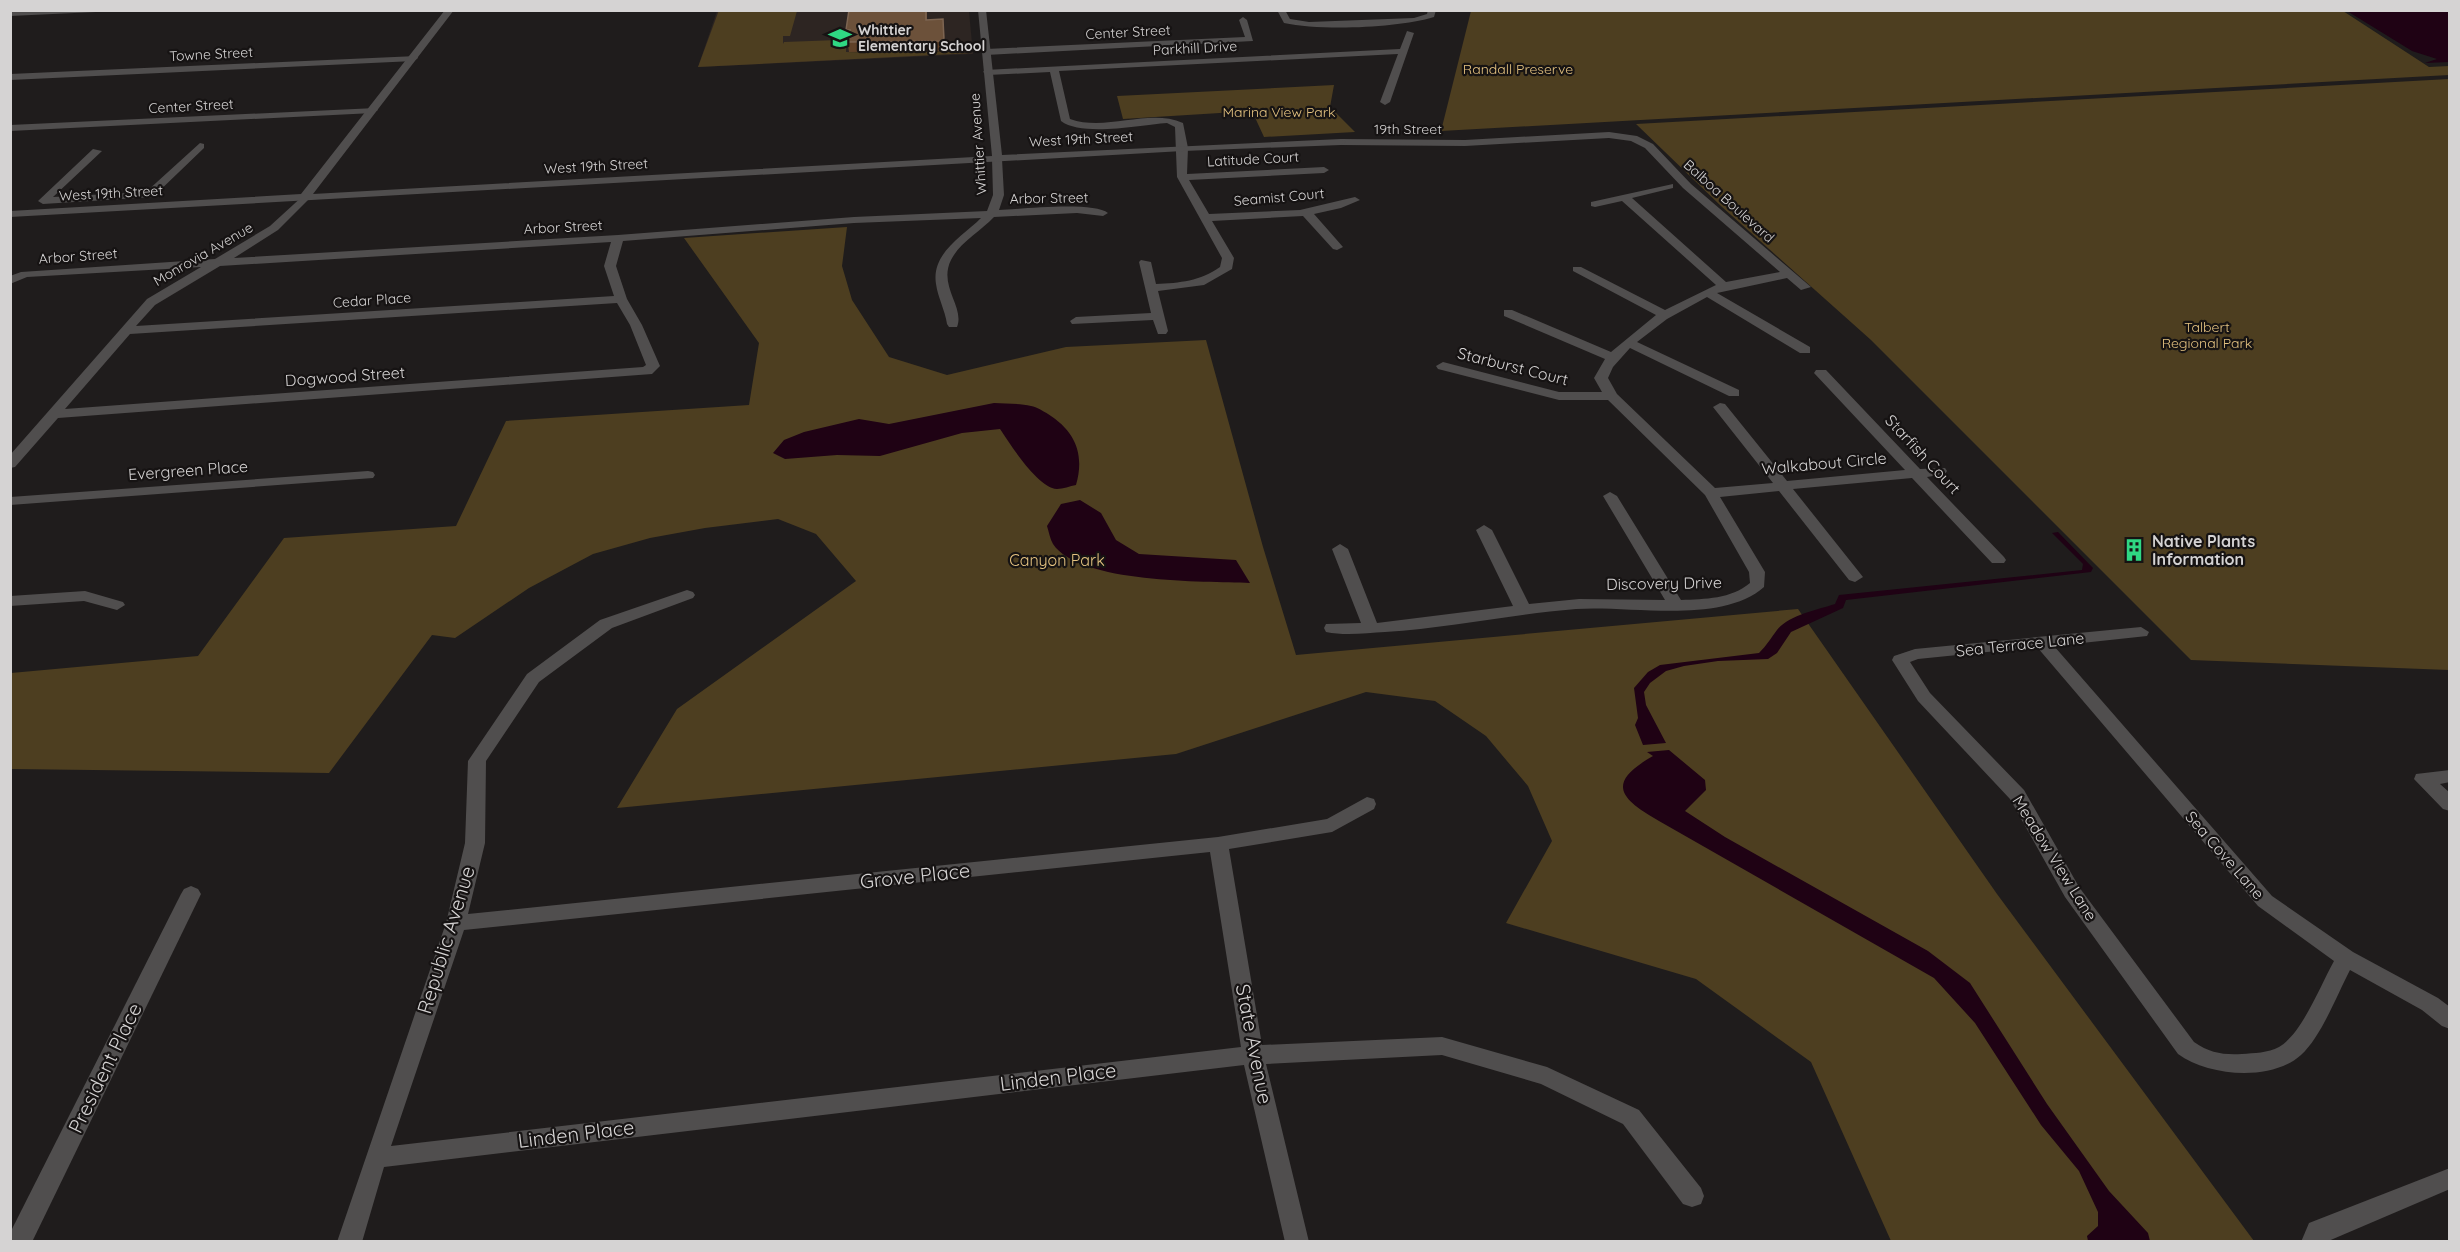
<svg xmlns="http://www.w3.org/2000/svg" width="2460" height="1252" viewBox="0 0 2460 1252" font-family="Quicksand,sans-serif">
<rect width="100%" height="100%" fill="#1f1c1c"/>
<path fill="#2d2522" d="M717,11H969L973,54L698,67Z"/>
<g fill="#4d3e20">
<path d="M719,10L797,11L790,36H783V44L784,42L838,40L837,42H846V52L888,53L890,46L902,47V52L906,53L947,51L952,53H973L698,67Z"/>
<path d="M1471,11H2343L2429,67L2449,66V75L1441,131Z"/>
<path d="M2449,79V670L2191,660L1871,340L1722,207L1636,124Z"/>
<path d="M1334,85L1330,107L1355,132L1264,137L1252,111L1123,119L1117,96Z"/>
<path d="M847,227L842,266L852,300L889,357L947,375L1066,347L1206,340L1263,547L1296,655L1798,609L1997,894L2254,1241H1891L1811,1062L1696,979L1506,923L1552,841L1528,786L1486,736L1435,701L1366,692L1176,754L617,808L677,709L856,581L816,534L778,519L705,528L650,538L593,554L529,588L455,638L432,635L329,773L11,769V673L198,656L284,538L456,526L506,421L749,405L759,343L684,238Z"/>
</g>
<g fill="#1f0214">
<path d="M2347,11H2449V62L2425,63L2437,59L2412,51Z"/>
<path d="M994,403C1006,404 1020,403 1031,406C1037,407 1043,411 1048,414C1075,431 1085,454 1076,485C1070,486 1063,489 1057,489C1038,488 1010,444 1000,429L962,433L880,456L837,455L785,459L773,453L784,440L804,432L859,419L889,424Z"/>
<path d="M1080,500L1101,513L1116,540L1139,554L1236,560L1250,583C1204,581 1080,584 1053,544C1050,539 1049,532 1047,526L1061,504Z"/>
<path d="M2058,532L2093,568L2091,572L1846,600L1843,608L1791,632L1777,653L1768,659L1718,661L1684,666L1666,671L1650,683L1644,692L1646,705L1666,743L1643,745L1635,725L1638,718L1634,688L1648,672L1660,665L1759,653C1767,645 1771,638 1777,630C1789,615 1817,610 1835,604L1839,595L2082,570L2083,564L2052,533Z"/>
<path d="M1669,750L1705,780L1706,790L1685,811L1725,837L1928,951L1970,983L2047,1104L2109,1191L2148,1233L2150,1241H2088L2087,1236L2098,1226V1212L2079,1171L2041,1125L1975,1023L1934,978L1659,821C1619,798 1606,783 1653,756L1647,752Z"/>
</g>
<g fill="none" stroke-linecap="round" stroke-linejoin="round">
<g fill="#504e4e" fill-rule="evenodd">
<path d="M1277,10H1285L1290,19L1309,22L1414,18L1427,14L1428,10H1436L1434,17C1398,28 1321,31 1284,23Z"/>
<path d="M1243,17L1247,20L1253,41L986,55L982,52L986,49L1245,37L1239,20Z"/>
<path d="M1407,31L1414,33L1390,102L1385,105L1380,102L1398,54L1059,71L1070,119C1107,132 1148,108 1183,123L1188,148L1187,174L1324,167L1329,170L1324,173L1189,180L1209,214L1300,210L1355,197L1360,200L1341,208L1314,214L1343,247L1337,250L1333,249L1303,216L1212,221L1234,258L1232,269L1204,285L1158,291L1168,331L1166,334H1158L1153,320L1072,324L1070,321L1076,317L1151,313L1139,262L1141,260L1151,262L1156,284C1180,283 1200,281 1220,267L1222,258L1177,177L1175,127L1167,123C1141,125 1082,137 1061,121L1050,72L988,75L983,72L985,70L1400,49Z"/>
<path d="M417,56L418,58L414,61L10,80V74Z"/>
<path d="M376,108L378,110L373,113L10,131V125Z"/>
<path d="M1609,132L1637,136L1653,144L1691,184L1811,287L1801,290L1787,278L1717,293L1810,347V353H1800L1707,297L1667,319L1637,342L1739,390V396H1729L1630,348L1613,367L1608,378L1617,394L1715,488L1773,483L1713,407L1720,403L1725,404L1787,481L1905,470L1814,373L1816,370H1826L1920,469L1945,468L1947,471L1945,474L1927,477L2004,557L2006,560L2004,563H1992L1912,478L1793,489L1863,577L1855,582L1849,580L1779,491L1720,497L1765,572L1764,587C1721,625 1630,605 1576,609C1512,614 1449,628 1385,632C1367,633 1345,636 1326,632L1324,628L1326,624L1361,623L1332,549L1340,544L1348,549L1377,623L1513,606L1476,530L1484,525L1492,530L1529,604L1579,599L1665,600L1603,496L1610,492L1617,496L1681,600C1705,599 1731,599 1750,583L1749,572L1705,495L1608,400H1559L1438,369L1436,366L1443,362L1559,392H1602L1594,378L1605,359L1504,316V310H1512L1611,352L1656,315L1573,271V267H1581L1665,310L1716,285L1622,201L1595,207L1591,206V202L1673,184V188L1632,198L1726,282L1780,272L1683,188L1645,148L1631,141L1609,138L1465,146L1341,145L1336,142L1341,139L1465,140Z"/>
<path d="M200,143L204,144V148L153,197L43,204L38,201L93,149L102,151L53,197L146,192Z"/>
<path d="M997,156L1002,159L1004,195L999,210C1021,209 1094,201 1108,213L1103,216L1077,213L994,217C981,231 960,242 951,260C938,286 965,307 957,327H949L947,324C945,310 938,298 936,284C931,253 963,236 981,218L854,223L623,241L616,266L627,299L642,325L660,366L652,374L58,418L15,467L10,468V455L147,299L201,267L27,277L10,284V276L21,272L215,259L270,226L305,194L309,195V199L278,230L234,258L618,235L854,217L987,211L993,195L992,159ZM611,242L604,266L614,296L136,326L155,305L220,266ZM617,303L630,325L646,365L643,367L65,409L130,334Z"/>
<path d="M368,471L373,472L375,475L373,478L10,505V497Z"/>
<path d="M687,590L693,592L695,595L693,598L612,628L539,682L486,761L485,843L468,914L1218,837L1327,819L1367,797L1374,799L1376,804L1374,809L1332,832L1229,849L1262,1045L1442,1037L1547,1067L1639,1110L1701,1188L1704,1196L1701,1204L1692,1207L1683,1204L1623,1124L1541,1084L1442,1055L1266,1064L1309,1242H1285L1244,1065L384,1167L362,1242H337L446,923L465,843L468,761L527,674L600,620ZM1210,852L1241,1047L391,1146L464,930Z"/>
<path d="M85,591L123,602L125,605L117,610L84,601L10,606V596Z"/>
<path d="M2141,627L2149,632L2147,636L2054,646L2272,896L2353,952L2438,998L2450,1007V1029L2442,1026L2422,1010L2350,970C2337,995 2321,1037 2301,1055C2271,1082 2208,1076 2178,1054L2065,897L2010,799L1918,701L1892,660L1894,656L1915,649ZM2037,647L2258,906L2334,961C2321,984 2302,1034 2279,1047C2268,1053 2254,1053 2242,1054C2223,1055 2210,1053 2194,1042L2079,887L2024,790L1930,693L1910,662L1918,659Z"/>
<path d="M2450,770V782L2440,784L2450,793V811L2443,809L2414,779L2416,774Z"/>
<path d="M191,886L198,889L201,894L32,1242H10V1233L181,894L184,889Z"/>
<path d="M2450,1168V1189L2326,1242H2301L2309,1223Z"/>
</g>
<g fill="#504e4e" fill-rule="evenodd">
<path d="M100,10L96,12L10,16V11Z"/>
<path d="M445,10H454L313,194L992,156L978,10H986L1002,155L1341,139L1346,142L1341,145L1183,151L10,217V211L301,194Z"/>
</g>
</g>
<path fill="#604128" d="M849,10H927V20L944,29L945,51L849,52L846,30Z"/>
<path fill="#6c513a" stroke="#7d6552" stroke-width="1.5" d="M849,10H926V20L943,19L944,41L848,42L850,30H846Z"/>
<defs>
<g id="school-bare" transform="scale(1.8)"><path d="M0-5L7-2L0 1L-7-2ZM-4 1L0 2.5L4 1V4Q0 6-4 4Z" fill="#2fd883" stroke="#161313" stroke-width="2.5" paint-order="stroke"/></g>
<g id="building-bare" transform="scale(1.8)"><path d="M-4-6H4V6H1V3H-1V6H-4ZM-2.5-4.3h1.7v1.8h-1.7ZM.8-4.3h1.7v1.8H.8ZM-2.5-1h1.7V.8h-1.7ZM.8-1h1.7V.8H.8Z" fill="#2fd883" stroke="#161313" stroke-width="2.5" paint-order="stroke"/></g>
</defs>
<g fill-rule="evenodd">
<use href="#school-bare" x="840" y="38"/>
<use href="#building-bare" x="2134" y="550"/>
</g>
<g text-anchor="middle" stroke-width="4.5" stroke-linejoin="round" paint-order="stroke">
<g font-size="14" font-weight="bold" fill="#d5d3d3" stroke="#161313" text-anchor="start">
<text x="858" y="35">Whittier<tspan x="858" dy="16">Elementary School</tspan></text>
</g>
<g font-size="14" fill="#d5d3d3" stroke="#161313">
<text transform="translate(1128 32) rotate(-3)" y="5">Center Street</text>
<text transform="translate(1195 48) rotate(-3)" y="5">Parkhill Drive</text>
<text transform="translate(211 54) rotate(-3)" y="5">Towne Street</text>
<text transform="translate(191 106) rotate(-3)" y="5">Center Street</text>
<text x="1408" y="134">19th Street</text>
<text transform="translate(1081 139) rotate(-3)" y="5">West 19th Street</text>
<text transform="translate(978 144) rotate(-94)" y="5">Whittier Avenue</text>
<text transform="translate(1253 159) rotate(-3)" y="5">Latitude Court</text>
<text transform="translate(596 166) rotate(-3)" y="5">West 19th Street</text>
<text transform="translate(111 193) rotate(-3)" y="5">West 19th Street</text>
<text transform="translate(1279 197) rotate(-5)" y="5">Seamist Court</text>
<text transform="translate(1049 198) rotate(-1)" y="5">Arbor Street</text>
<text transform="translate(1729 201) rotate(42)" y="5">Balboa Boulevard</text>
<text transform="translate(563 227) rotate(-3)" y="5">Arbor Street</text>
<text transform="translate(203 254) rotate(-30)" y="5">Monrovia Avenue</text>
<text transform="translate(78 256) rotate(-4)" y="5">Arbor Street</text>
<text transform="translate(372 300) rotate(-4)" y="5">Cedar Place</text>
</g>
<g font-size="14" fill="#e5c381" stroke="#161313">
<text x="1518" y="74">Randall Preserve</text>
<text x="1279" y="117">Marina View Park</text>
<text x="2207" y="332">Talbert<tspan x="2207" dy="16">Regional Park</tspan></text>
</g>
<g font-size="16" fill="#d5d3d3" stroke="#161313">
<text transform="translate(1513 366) rotate(14)" y="6">Starburst Court</text>
<text transform="translate(345 376) rotate(-4)" y="6">Dogwood Street</text>
<text transform="translate(1923 454) rotate(47)" y="6">Starfish Court</text>
<text transform="translate(1824 463) rotate(-5)" y="6">Walkabout Circle</text>
<text transform="translate(188 470) rotate(-4)" y="6">Evergreen Place</text>
<text transform="translate(1664 583) rotate(-1)" y="6">Discovery Drive</text>
<text transform="translate(2020 644) rotate(-6)" y="6">Sea Terrace Lane</text>
<text transform="translate(2225 855) rotate(49)" y="6">Sea Cove Lane</text>
<text transform="translate(2055 858) rotate(58)" y="6">Meadow View Lane</text>
</g>
<g font-size="16" font-weight="bold" fill="#d5d3d3" stroke="#161313" text-anchor="start">
<text x="2152" y="547">Native Plants<tspan x="2152" dy="18">Information</tspan></text>
</g>
<g font-size="16" fill="#e5c381" stroke="#161313">
<text x="1057" y="566">Canyon Park</text>
</g>
<g font-size="20" fill="#d5d3d3" stroke="#161313">
<text transform="translate(915 876) rotate(-6)" y="7">Grove Place</text>
<text transform="translate(446 940) rotate(-73)" y="7">Republic Avenue</text>
<text transform="translate(1254 1044) rotate(79)" y="7">State Avenue</text>
<text transform="translate(105 1068) rotate(-64)" y="7">President Place</text>
<text transform="translate(1058 1077) rotate(-7)" y="7">Linden Place</text>
<text transform="translate(576 1134) rotate(-7)" y="7">Linden Place</text>
</g>
</g>
<rect width="2460" height="1252" fill="none" stroke="#d5d3d3" stroke-width="24"/>
</svg>
